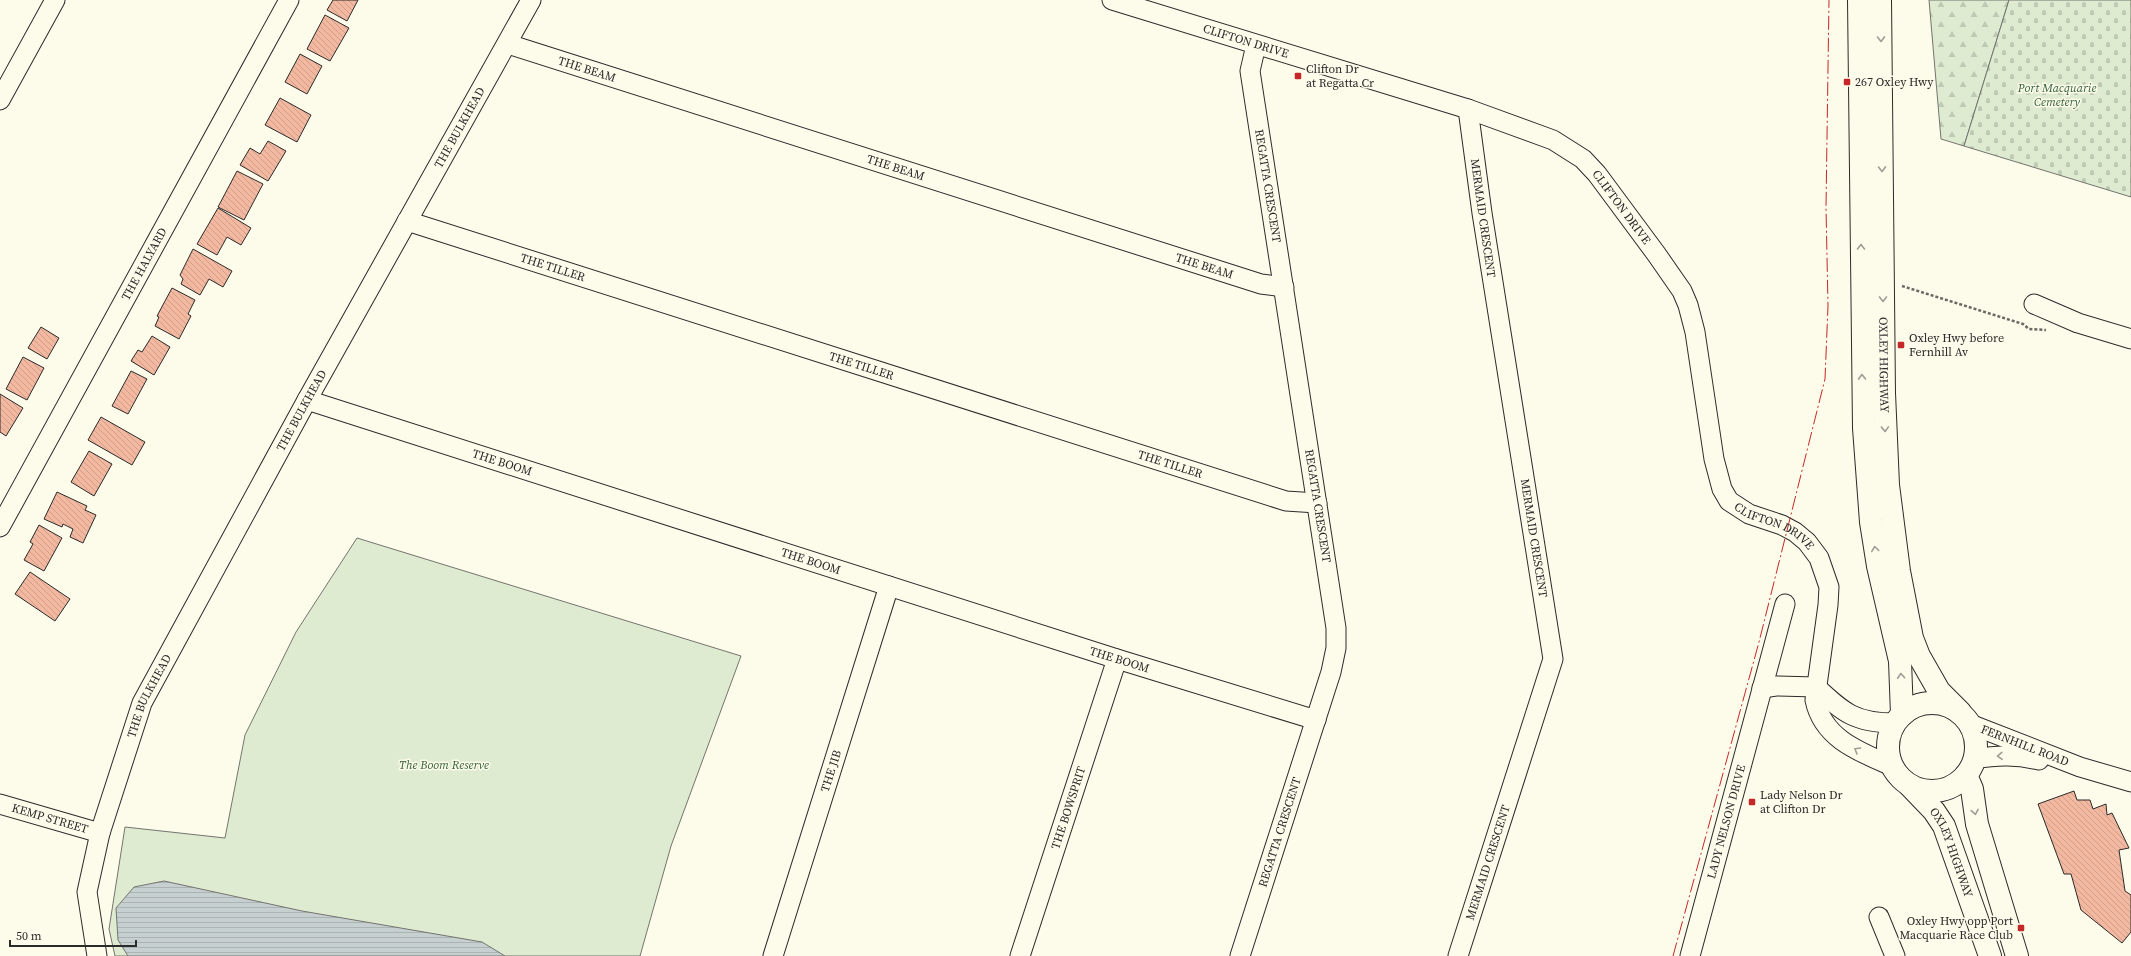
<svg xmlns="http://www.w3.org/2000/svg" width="2131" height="956" viewBox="0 0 2131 956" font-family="'Source Serif 4',serif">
<defs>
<pattern id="forest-firs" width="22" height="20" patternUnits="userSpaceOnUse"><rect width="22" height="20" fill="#deebd1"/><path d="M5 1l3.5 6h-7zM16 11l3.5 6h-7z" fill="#bfcab4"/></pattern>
<pattern id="cemetery-stones" width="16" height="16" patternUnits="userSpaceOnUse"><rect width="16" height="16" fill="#deebd1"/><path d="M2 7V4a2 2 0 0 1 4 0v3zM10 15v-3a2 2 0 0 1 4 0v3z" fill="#bfcab4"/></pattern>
<pattern id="water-rules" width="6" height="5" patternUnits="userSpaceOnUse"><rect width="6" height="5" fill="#c7d0d0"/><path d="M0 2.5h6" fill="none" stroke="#abb3b3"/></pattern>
<pattern id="building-back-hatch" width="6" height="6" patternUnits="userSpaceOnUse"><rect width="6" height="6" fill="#f2b8a0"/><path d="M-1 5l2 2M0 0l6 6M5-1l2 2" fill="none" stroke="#d09e8a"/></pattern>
</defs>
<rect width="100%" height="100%" fill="#fdfbea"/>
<path fill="url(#forest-firs)" stroke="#74746e" d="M1929,0H2009L1964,146L1941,139Z"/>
<path fill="url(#cemetery-stones)" stroke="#74746e" d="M2009,0H2131V197L1964,146Z"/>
<path fill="#deebd1" stroke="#74746e" d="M357,538L741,656L671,846L640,956H115L109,929L125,827L225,838L245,735L296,632Z"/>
<path fill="url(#water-rules)" stroke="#74746e" d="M164,881L302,911L482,942L505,956H128L118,940L116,908L134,887Z"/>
<g fill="url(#building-back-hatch)" stroke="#2b2b2b">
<path d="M333,0H358L347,21L327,10Z"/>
<path d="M325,15L349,28L330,61L307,49Z"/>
<path d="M300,54L322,66L307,94L285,82Z"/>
<path d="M280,98L311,115L297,142L265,125Z"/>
<path d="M268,141L286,151L268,181L240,165L250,148L260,154Z"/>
<path d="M237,171L263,184L244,220L218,207Z"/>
<path d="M218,208L251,228L241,245L227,237L217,255L197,244Z"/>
<path d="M193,249L232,271L223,287L209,279L200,295L181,284L183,279L180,275Z"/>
<path d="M172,288L195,300L188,314L191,316L179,339L155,326L159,317L157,316Z"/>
<path d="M41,327L59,338L47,359L28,348Z"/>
<path d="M152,336L170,347L154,375L131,361L138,350L142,352Z"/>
<path d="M23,357L44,368L27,400L6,389Z"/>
<path d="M131,371L147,379L128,414L112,406Z"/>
<path d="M0,394L23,408L6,436L0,432Z"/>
<path d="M101,417L145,442L132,465L88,440Z"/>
<path d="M89,451L112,464L94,496L71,482Z"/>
<path d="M57,492L87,506L85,510L96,515L83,543L70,537L73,529L63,524L62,527L44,519Z"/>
<path d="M39,525L62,538L44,571L24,560L33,544L30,542Z"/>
<path d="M30,572L70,599L55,621L15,594Z"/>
<path d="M2074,791L2077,800H2090L2093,809L2106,804L2107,815L2112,813L2129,848L2119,850L2125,891L2131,895V932L2122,943L2081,910L2071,874H2064L2038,804Z"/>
</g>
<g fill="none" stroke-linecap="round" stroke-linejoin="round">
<g stroke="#2b2b2b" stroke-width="21">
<g id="minor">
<path id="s1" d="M1112,0L1468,109L1553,140L1583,159L1597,174L1657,255L1682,291L1688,305L1695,332L1714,459L1722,489L1729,501L1749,514L1782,525L1795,532L1807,542L1819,558L1829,587L1828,605L1815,700C1823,739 1860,752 1892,766"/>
<path id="s2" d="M508,44L1261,284L1284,287"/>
<path d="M0,100L55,0"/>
<path id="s3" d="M407,221L1286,501L1317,503"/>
<path d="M2034,304L2078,323L2131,339"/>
<path id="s4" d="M307,400L1117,659L1316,720"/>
<path id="s5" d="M0,527L289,0"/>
<path d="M1816,687C1844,713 1855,723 1895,723"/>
<path d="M1762,688L1776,686L1816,687"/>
<path id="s6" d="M1970,724L2080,767L2131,782"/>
<path d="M1975,759C1998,755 2016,755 2039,760"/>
<path id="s7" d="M0,804L100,833"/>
<path d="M1879,917L1895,956"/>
<path id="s8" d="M97,956L87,892L100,833L142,703L307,400L531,0"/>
<path id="s9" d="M773,956L889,586"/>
<path id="s10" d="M1020,956L1117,659"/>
<path id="s11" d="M1240,956L1331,672L1336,648V628L1250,71L1256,45"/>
<path id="s12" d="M1458,956L1553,659L1482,213L1468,109"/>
<path id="s13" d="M1690,956L1785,604"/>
</g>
</g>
<g stroke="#2b2b2b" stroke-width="24">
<g id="major">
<path d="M1859,0L1864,428L1871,522L1878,566L1900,661L1902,715"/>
<path id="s14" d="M1880,0L1884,393L1888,485L1899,571L1912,638L1919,656L1939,691L1960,712"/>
<circle cx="1932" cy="747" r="44"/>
<path d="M1966,775L1972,789L1977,824L2017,956"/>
<path id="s15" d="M1910,786L1934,811L1944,826L1990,956"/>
</g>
</g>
<path stroke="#6a6964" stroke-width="2.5" stroke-dasharray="3 2" stroke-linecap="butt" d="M1902,286L2023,324L2029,329L2046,330"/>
<use href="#minor" stroke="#fdfbea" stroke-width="19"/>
<use href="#major" stroke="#fdfbea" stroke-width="22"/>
<path stroke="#c62828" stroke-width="1" stroke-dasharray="14 3 2 3" stroke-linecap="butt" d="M1673,956L1759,642L1825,379L1828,306L1826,207L1829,0"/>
</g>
<defs><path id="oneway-chevron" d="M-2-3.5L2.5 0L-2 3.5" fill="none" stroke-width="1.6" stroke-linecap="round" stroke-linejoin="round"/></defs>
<g stroke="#9e9d94">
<use href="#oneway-chevron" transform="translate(1881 39) rotate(89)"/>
<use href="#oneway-chevron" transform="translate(1882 169) rotate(89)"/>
<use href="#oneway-chevron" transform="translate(1861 247) rotate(-90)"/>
<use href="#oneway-chevron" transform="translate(1883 299) rotate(90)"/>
<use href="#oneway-chevron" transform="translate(1862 377) rotate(-91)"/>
<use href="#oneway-chevron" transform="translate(1885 429) rotate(88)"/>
<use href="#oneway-chevron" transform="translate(1875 549) rotate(-98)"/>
<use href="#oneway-chevron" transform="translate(1901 676) rotate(-94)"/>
<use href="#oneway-chevron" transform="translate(1857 750) rotate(-150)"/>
<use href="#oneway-chevron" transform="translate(2000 756) rotate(177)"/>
<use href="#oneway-chevron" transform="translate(1975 812) rotate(80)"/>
</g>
<g fill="#c62828" stroke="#fdfbea" stroke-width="1.5">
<rect x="1294" y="72" width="8" height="8" rx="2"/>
<rect x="1843" y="78" width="8" height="8" rx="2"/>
<rect x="1897" y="341" width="8" height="8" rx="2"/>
<rect x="1748" y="798" width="8" height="8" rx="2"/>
<rect x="2017" y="924" width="8" height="8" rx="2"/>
</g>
<g text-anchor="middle" stroke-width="3" stroke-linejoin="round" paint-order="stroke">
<g font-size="12" fill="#2b2b2b" stroke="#fdfbea">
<text dy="4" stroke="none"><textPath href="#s1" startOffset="140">CLIFTON DRIVE</textPath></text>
<text dy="4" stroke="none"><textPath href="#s2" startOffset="83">THE BEAM</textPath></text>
<text dy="4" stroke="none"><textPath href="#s8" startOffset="919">THE BULKHEAD</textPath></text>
<text dy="4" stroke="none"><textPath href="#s2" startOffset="407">THE BEAM</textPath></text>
<text transform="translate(1268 186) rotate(81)" y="4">REGATTA CRESCENT</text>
<text dy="4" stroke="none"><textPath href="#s1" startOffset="560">CLIFTON DRIVE</textPath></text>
<text transform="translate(1483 218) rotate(82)" y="4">MERMAID CRESCENT</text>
<text dy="4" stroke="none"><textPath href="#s5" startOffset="300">THE HALYARD</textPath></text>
<text dy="4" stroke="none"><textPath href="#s2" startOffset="731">THE BEAM</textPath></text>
<text dy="4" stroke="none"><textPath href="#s3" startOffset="153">THE TILLER</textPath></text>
<text dy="4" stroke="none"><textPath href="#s14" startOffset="365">OXLEY HIGHWAY</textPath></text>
<text dy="4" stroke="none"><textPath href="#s3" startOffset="477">THE TILLER</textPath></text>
<text dy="4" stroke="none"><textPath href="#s8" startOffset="595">THE BULKHEAD</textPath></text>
<text dy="4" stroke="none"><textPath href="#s4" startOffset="205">THE BOOM</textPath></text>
<text dy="4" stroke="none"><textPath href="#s3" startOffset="801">THE TILLER</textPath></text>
<text transform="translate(1318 506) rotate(81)" y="4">REGATTA CRESCENT</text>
<text dy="4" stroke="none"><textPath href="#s1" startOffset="932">CLIFTON DRIVE</textPath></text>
<text transform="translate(1534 538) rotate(81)" y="4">MERMAID CRESCENT</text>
<text dy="4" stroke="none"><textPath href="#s4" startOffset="529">THE BOOM</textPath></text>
<text dy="4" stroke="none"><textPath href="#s4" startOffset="853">THE BOOM</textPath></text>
<text dy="4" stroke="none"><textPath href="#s8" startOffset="271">THE BULKHEAD</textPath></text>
<text dy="4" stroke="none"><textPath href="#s6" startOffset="59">FERNHILL ROAD</textPath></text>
<text dy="4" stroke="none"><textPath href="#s9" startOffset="194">THE JIB</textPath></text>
<text dy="4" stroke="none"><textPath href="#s10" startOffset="156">THE BOWSPRIT</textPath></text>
<text dy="4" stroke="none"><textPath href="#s7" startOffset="52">KEMP STREET</textPath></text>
<text dy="4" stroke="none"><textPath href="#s13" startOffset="139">LADY NELSON DRIVE</textPath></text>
<text dy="4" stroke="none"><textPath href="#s11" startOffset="130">REGATTA CRESCENT</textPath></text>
<text dy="4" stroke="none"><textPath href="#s15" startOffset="80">OXLEY HIGHWAY</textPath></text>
<text dy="4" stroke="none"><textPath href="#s12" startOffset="98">MERMAID CRESCENT</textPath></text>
</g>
<g font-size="12" fill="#2b2b2b" stroke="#fdfbea" text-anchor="start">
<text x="1306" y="73">Clifton Dr<tspan x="1306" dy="14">at Regatta Cr</tspan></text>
<text x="1855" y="86">267 Oxley Hwy</text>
<text x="1909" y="342">Oxley Hwy before<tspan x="1909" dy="14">Fernhill Av</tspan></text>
<text x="1760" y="799">Lady Nelson Dr<tspan x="1760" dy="14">at Clifton Dr</tspan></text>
<text x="2013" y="925" text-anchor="end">Oxley Hwy opp Port<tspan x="2013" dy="14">Macquarie Race Club</tspan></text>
</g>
<g font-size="12" font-style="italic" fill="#34623c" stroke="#fdfbea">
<text x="2057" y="92">Port Macquarie<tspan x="2057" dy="14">Cemetery</tspan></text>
<text x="444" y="769">The Boom Reserve</text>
</g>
</g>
<path d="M10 940v6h126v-6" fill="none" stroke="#2b2b2b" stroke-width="2"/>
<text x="16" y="940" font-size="12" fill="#2b2b2b" stroke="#fdfbea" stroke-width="3" paint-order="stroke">50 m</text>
</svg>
